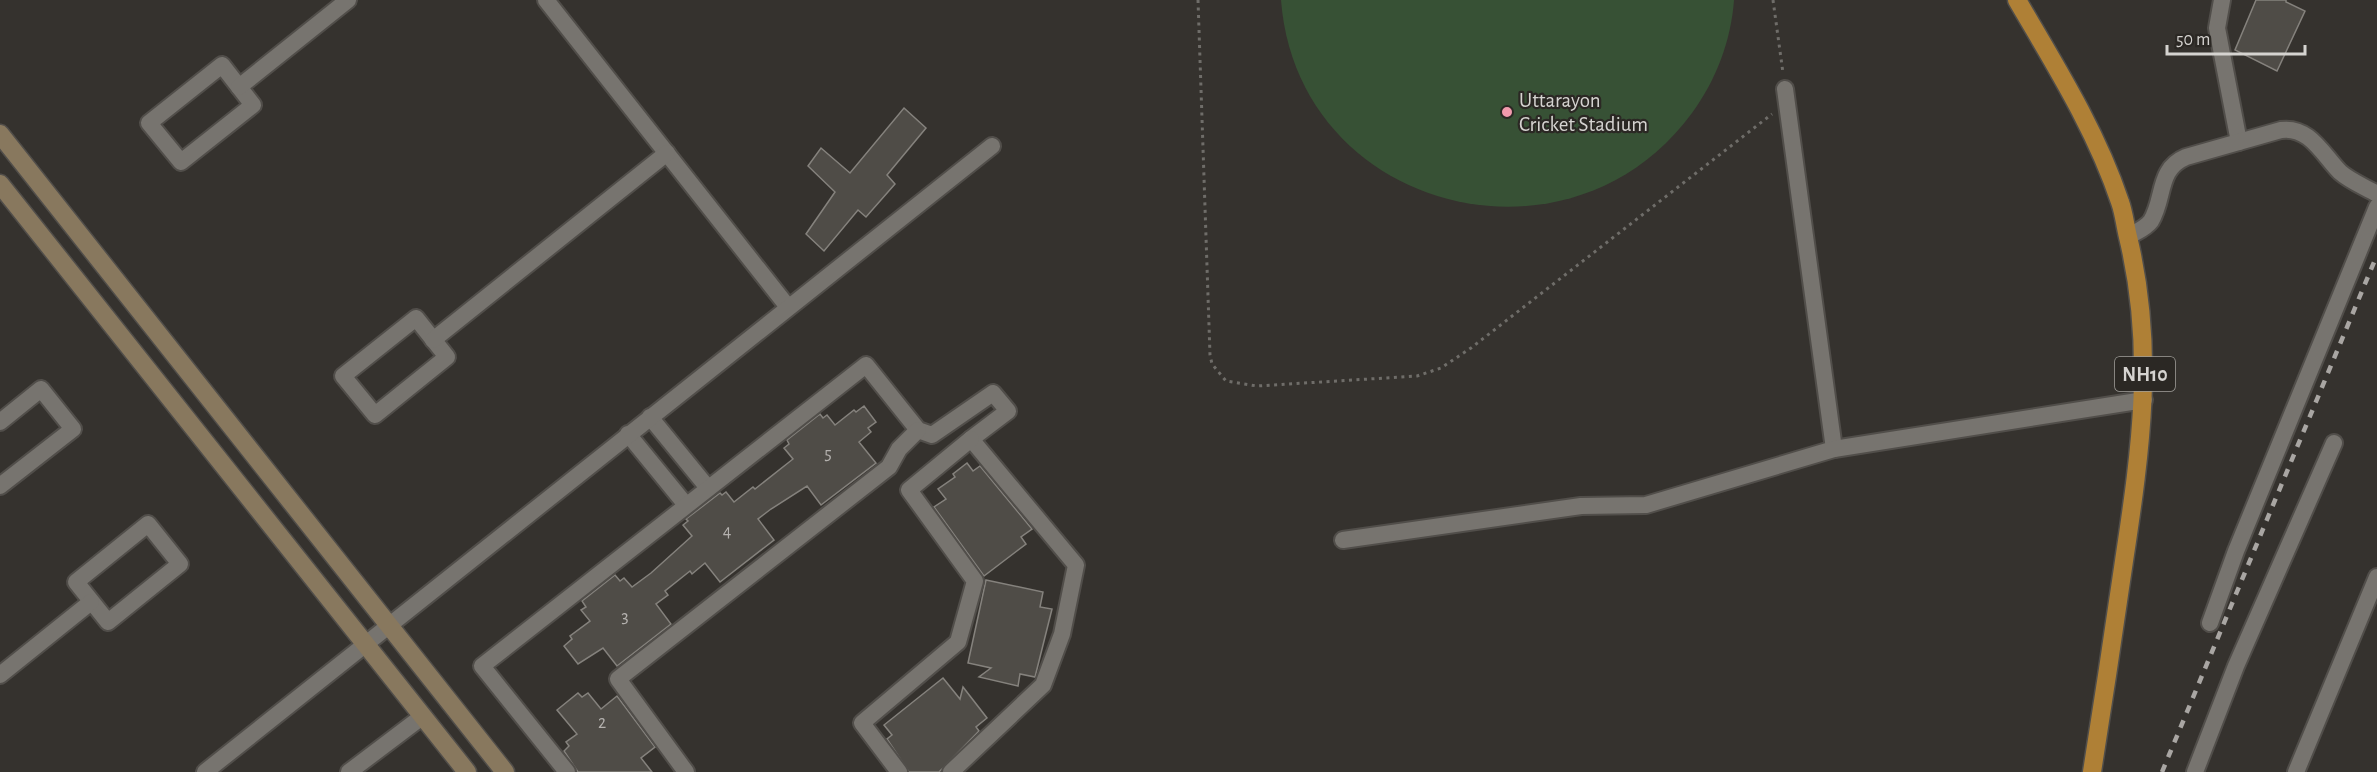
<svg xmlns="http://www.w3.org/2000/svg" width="2377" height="772" viewBox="0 0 2377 772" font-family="'Alegreya Sans',sans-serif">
<rect width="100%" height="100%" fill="#35322e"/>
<path fill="#375135" d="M1281,0H1734C1731,41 1716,80 1692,113C1569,281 1297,211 1281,0Z"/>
<g fill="#4f4c47" stroke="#85827d" stroke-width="1.5">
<path d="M2256,0H2286V2L2305,11L2277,71L2235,50Z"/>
<path d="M904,108L926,128L887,175L895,184L866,217L858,210L824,251L806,234L835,192L808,166L821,148L850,173Z"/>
<path d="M864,406L876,422L868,428L871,432L859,442L876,463L821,505L807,486L771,509L758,519L774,540L720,582L705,563L692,574L690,571L665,591L668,595L656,604L671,624L617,666L603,648L578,664L564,646L572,639L570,636L590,621L581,610L586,607L582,601L615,575L620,581L624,578L632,587L651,573L692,536L683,525L688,521L686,519L720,493L722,495L726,492L734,502L753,487L755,489L793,459L784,448L789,444L787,440L820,414L823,418L827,415L835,425L854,410L856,412Z"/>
<path d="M967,463L973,471L980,466L1032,529L1021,537L1026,544L984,576L934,507L946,499L938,489L955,477L953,474Z"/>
<path d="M986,580L1043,592L1040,607L1052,609L1035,677L1020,674L1018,686L979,677L991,668L968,663Z"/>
<path d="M943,678L960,699L963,687L987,718L976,727L979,731L939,772H909L887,739L892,735L884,725Z"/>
<path d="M578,693L582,697L588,693L601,709L617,696L655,747L641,758L652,772H578L564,751L569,746L566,742L577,734L557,710Z"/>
</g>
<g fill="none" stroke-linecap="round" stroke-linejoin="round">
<g stroke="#514e4a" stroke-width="20">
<g id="street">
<path d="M546,0L788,307"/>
<path d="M2222,0L2217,28L2239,142"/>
<path d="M222,65L253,105L181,162L149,123Z"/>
<path d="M239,87L348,0"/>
<path d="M1785,89L1834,449"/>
<path d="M2128,237C2136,232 2146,228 2151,221C2165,198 2157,169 2186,157L2281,130C2310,126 2323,155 2340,172C2350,181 2365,187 2377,194"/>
<path d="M416,318L447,357L375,415L343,376Z"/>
<path d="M433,340L667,153"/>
<path d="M650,417L708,488"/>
<path d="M0,422L41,389L73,429L0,486"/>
<path d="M628,434L686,505"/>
<path d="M148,524L180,564L108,622L76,582Z"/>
<path d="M1343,540L1581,506L1646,505L1834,449L2144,400"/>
<path d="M2210,623L2236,551L2377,207"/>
<path d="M0,675L91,602"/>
<path d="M205,772L992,146"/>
<path d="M349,772L423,716"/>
<path d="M567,772L482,666L866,365L918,430L932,435L993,393L1008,411L971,439L1076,565L1062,634L1043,685L951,772"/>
<path d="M686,772L618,679L889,467L899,449L918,430"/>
<path d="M899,772L862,723L958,642L975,581L909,490L971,439"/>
<path d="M2195,772L2236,666L2334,443"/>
<path d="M2296,772L2377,577"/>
</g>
</g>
<g stroke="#514e4a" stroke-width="21">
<g id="secondary">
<path d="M0,134L505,772"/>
<path d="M0,184L467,772"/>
</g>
</g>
<g stroke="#514e4a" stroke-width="21">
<path id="highway" d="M2017,0C2055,65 2096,130 2120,202C2124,213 2125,225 2128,237C2155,349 2141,449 2124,561C2114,631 2103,702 2092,772"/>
</g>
<g stroke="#6f6d69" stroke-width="3" stroke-dasharray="3 4.5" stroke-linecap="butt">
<path d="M1198,0L1210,355L1212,364L1226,381L1257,386L1417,376L1441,368L1471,348L1772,114"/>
<path d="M1773,0L1783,73"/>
</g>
<use href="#street" stroke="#77746f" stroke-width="16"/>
<use href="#secondary" stroke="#88785e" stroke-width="18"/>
<use href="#highway" stroke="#af8036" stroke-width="18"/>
<path stroke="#a9a6a3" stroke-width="4.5" stroke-dasharray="8 8" stroke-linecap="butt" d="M2162,772L2377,255"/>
</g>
<circle fill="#f29aad" stroke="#2b2824" stroke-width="2" cx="1507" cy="112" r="6"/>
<g text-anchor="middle" stroke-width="4.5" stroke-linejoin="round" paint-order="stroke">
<g font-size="18" fill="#b4b1ae">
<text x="828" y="459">5</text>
<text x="727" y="537">4</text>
<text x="625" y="622">3</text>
<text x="602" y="728">2</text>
</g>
<rect fill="#2b2824" stroke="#a2a09c" stroke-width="1.5" x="2115" y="357" width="60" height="34" rx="4.5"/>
<g font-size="20" font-weight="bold" fill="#d5d3d0">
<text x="2145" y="381">NH10</text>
</g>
<g font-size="21" fill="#d5d3d0" stroke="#2b2824" text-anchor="start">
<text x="1519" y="107">Uttarayon<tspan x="1519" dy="24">Cricket Stadium</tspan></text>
</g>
</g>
<path d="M2167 45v9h138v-9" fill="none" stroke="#d5d3d0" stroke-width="3"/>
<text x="2176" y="45" font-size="18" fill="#d5d3d0" stroke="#2b2824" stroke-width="4.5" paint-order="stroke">50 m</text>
</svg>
